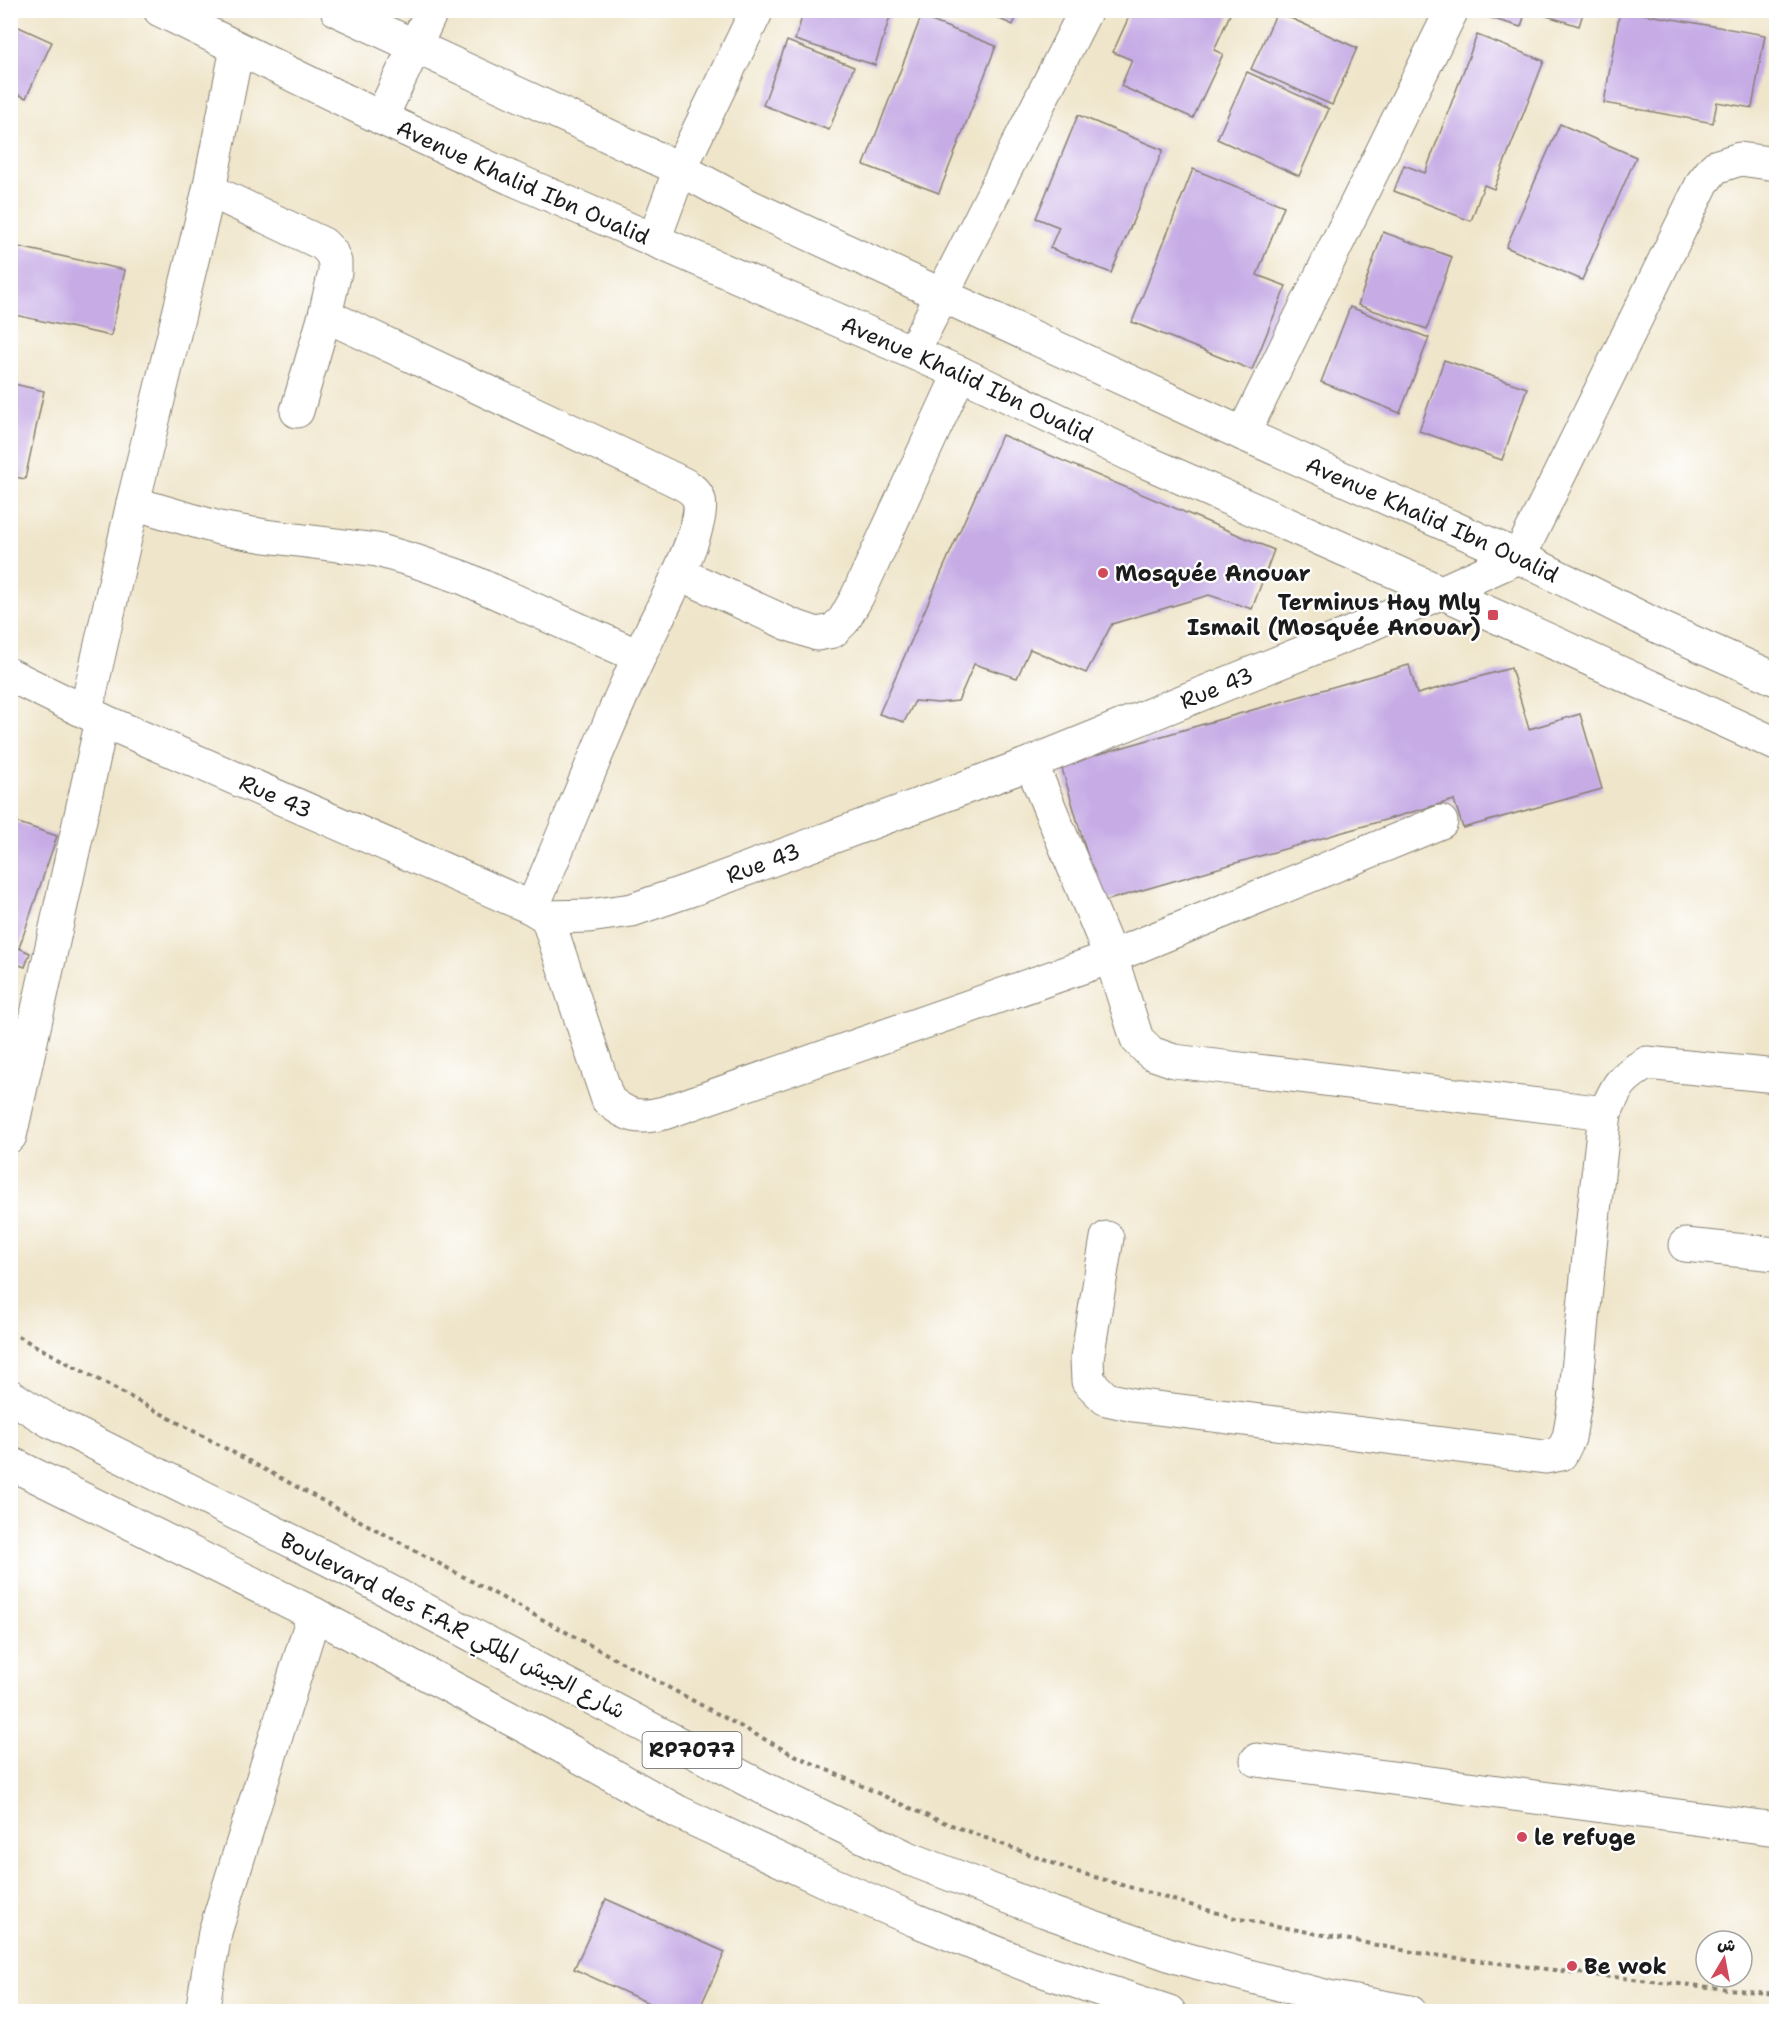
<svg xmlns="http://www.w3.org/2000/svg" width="1787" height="2022" viewBox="0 0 1787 2022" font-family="'Shantell Sans','Playpen Sans Arabic',sans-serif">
<rect width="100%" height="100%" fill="#fff"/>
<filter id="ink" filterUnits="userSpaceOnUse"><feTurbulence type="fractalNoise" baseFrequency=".0167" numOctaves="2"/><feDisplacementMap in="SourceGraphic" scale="12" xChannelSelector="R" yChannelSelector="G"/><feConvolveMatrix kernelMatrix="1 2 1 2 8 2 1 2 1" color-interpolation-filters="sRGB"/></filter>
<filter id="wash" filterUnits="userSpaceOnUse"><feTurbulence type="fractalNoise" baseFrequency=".008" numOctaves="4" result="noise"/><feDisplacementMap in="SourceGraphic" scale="24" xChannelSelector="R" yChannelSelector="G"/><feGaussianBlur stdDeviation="1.35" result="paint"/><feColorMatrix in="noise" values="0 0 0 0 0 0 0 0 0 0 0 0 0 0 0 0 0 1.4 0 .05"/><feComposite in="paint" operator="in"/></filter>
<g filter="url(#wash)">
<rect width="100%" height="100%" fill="#efe5ca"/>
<g id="blocks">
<g fill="#c6abe5">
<path d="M804,10H892L875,65L795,40Z"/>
<path d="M979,10H1019L1013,25Z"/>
<path d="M1132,10H1232L1214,50L1223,54L1193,118L1121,86L1132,60L1113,52Z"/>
<path d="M1478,10H1526L1521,27L1477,14Z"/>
<path d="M1528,10H1584L1579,26Z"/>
<path d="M1620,10L1765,35L1752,108L1717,102L1713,123L1604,103Z"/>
<path d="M1277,12L1357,48L1332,105L1251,69Z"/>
<path d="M921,17L996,46L939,193L864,165Z"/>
<path d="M10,23L52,42L26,98L10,91Z"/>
<path d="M1477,35L1544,61L1494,189L1484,185L1471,221L1394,191L1404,165L1425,173Z"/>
<path d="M787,41L854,67L829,130L763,105Z"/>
<path d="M1247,72L1329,109L1299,176L1217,139Z"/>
<path d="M1078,115L1163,150L1111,273L1050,248L1059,227L1036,218Z"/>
<path d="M1560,124L1636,157L1582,280L1506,247Z"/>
<path d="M1193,169L1284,206L1257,275L1286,286L1252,370L1132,322Z"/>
<path d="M1383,232L1452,257L1427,329L1358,305Z"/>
<path d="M10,245L125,270L111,336L10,314Z"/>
<path d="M1350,307L1429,338L1400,413L1321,382Z"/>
<path d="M1444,360L1527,388L1502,460L1419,431Z"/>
<path d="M10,383L44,391L25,479L10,476Z"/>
<path d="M1002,435L1274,550L1252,609L1209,595L1112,624L1086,673L1030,649L1017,678L974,664L958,701L938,703L915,701L904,722L879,714Z"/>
<path d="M1409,665L1417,694L1511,668L1529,729L1580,714L1602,789L1463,828L1454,800L1101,902L1061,765Z"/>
<path d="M10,820L57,836L19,948L30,953L25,967L10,962Z"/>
<path d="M606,1899L725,1952L698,2012H668L574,1969Z"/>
</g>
</g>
</g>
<g filter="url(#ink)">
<use href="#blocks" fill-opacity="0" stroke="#868073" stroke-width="1.5"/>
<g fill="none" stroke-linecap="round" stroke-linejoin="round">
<g stroke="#868073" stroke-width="35">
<g id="minor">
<path d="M381,118L432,10"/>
<path d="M209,190L323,244L331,252L335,262V272L325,315L297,411"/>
<path d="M654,240L680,169L757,10"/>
<path d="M325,315L667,476C678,482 695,487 699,500C705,520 676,580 667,599C616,699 577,805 532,908"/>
<path d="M913,352L1086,10"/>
<path d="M1243,434L1452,10"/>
<path d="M133,503L219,528L265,536L377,550L415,561L464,578L638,656"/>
<path d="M680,574L791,625L817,634L833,631L844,620L857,597L960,373"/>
<path id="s1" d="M10,675L102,720L532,908L547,917L589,916L632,910L693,889L1031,763L1349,634L1519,557L1703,182L1715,167L1740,159L1776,164"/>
<path d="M86,711L133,503L209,190L237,48"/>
<path d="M1031,763L1111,957L1137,1039L1151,1053L1174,1061L1605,1113C1617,1086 1620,1078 1647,1063L1776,1076"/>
<path d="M547,917L608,1100C628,1117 639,1119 664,1113L1111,957L1441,822"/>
<path d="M10,1136L102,720"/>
<path d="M1107,1238L1087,1358L1088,1381L1106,1399L1133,1405L1545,1457L1561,1454L1569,1438L1575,1402L1590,1246L1605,1113"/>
<path d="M1685,1245L1776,1254"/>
<path d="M1257,1760L1776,1829"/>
<path d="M202,2012L215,1932L314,1614"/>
</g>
</g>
<g stroke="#868073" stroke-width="35">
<g id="major">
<path id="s2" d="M160,10L381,118L511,178L960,373L1146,462L1493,615L1776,744"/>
<path id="s3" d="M337,10L680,169L749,206L1243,434L1519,557L1661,628L1776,679"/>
<path d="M10,1396L50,1421L330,1560L763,1788L908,1858L1045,1911L1177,1957L1328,1997L1410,2012"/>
<path d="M10,1463L314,1614L545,1737L678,1812L823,1880L915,1920L1032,1967L1169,2012"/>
</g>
</g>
<path stroke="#868073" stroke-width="4" stroke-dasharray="4.5 4.5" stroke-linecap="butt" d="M10,1332L790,1753L930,1817L1071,1870L1235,1918L1418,1953L1594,1975L1776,1994"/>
<use href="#minor" stroke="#fff" stroke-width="33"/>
<use href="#major" stroke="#fff" stroke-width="33"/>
</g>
</g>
<g fill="#d1495b" stroke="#fff" stroke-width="2">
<circle cx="1103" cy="573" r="6"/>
<rect x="1487" y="609" width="12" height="12" rx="3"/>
<circle cx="1522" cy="1837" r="6"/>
<circle cx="1572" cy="1966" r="6"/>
</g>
<g text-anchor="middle" stroke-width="4.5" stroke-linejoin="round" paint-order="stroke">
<rect fill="#fff" stroke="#606060" stroke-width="1.5" x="642.5" y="1732" width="99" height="36" rx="4.5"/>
<g font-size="21" font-weight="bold" fill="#1c1c1c">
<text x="692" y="1757">RP7077</text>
</g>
<g font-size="22" fill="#1c1c1c" stroke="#fff">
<text dy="8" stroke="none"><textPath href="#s2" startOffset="402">Avenue Khalid Ibn Oualid</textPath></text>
<text dy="8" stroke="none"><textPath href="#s2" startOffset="888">Avenue Khalid Ibn Oualid</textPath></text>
<text dy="8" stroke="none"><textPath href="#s3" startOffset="1208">Avenue Khalid Ibn Oualid</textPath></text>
<text dy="8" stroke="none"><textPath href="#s1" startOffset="1300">Rue 43</textPath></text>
<text dy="8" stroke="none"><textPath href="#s1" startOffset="292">Rue 43</textPath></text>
<text dy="8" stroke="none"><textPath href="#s1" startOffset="814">Rue 43</textPath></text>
<text transform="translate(453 1625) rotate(27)" y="8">Boulevard des F.A.R شارع الجيش الملكي</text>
</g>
<g font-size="22" font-weight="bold" fill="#1c1c1c" stroke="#fff" text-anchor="start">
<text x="1115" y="581">Mosquée Anouar</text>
<text x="1481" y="610" text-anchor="end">Terminus Hay Mly<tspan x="1481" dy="25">Ismail (Mosquée Anouar)</tspan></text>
<text x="1534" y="1845">le refuge</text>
<text x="1584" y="1974">Be wok</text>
</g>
</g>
<rect width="1787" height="2022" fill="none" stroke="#fff" stroke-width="36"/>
<g transform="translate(1724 1959) rotate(10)"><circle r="28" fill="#ffffff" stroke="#a4a4a4" stroke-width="1.5"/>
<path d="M0-4.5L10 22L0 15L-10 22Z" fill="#d1495b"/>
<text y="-9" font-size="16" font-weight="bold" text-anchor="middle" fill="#1c1c1c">ش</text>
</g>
</svg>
